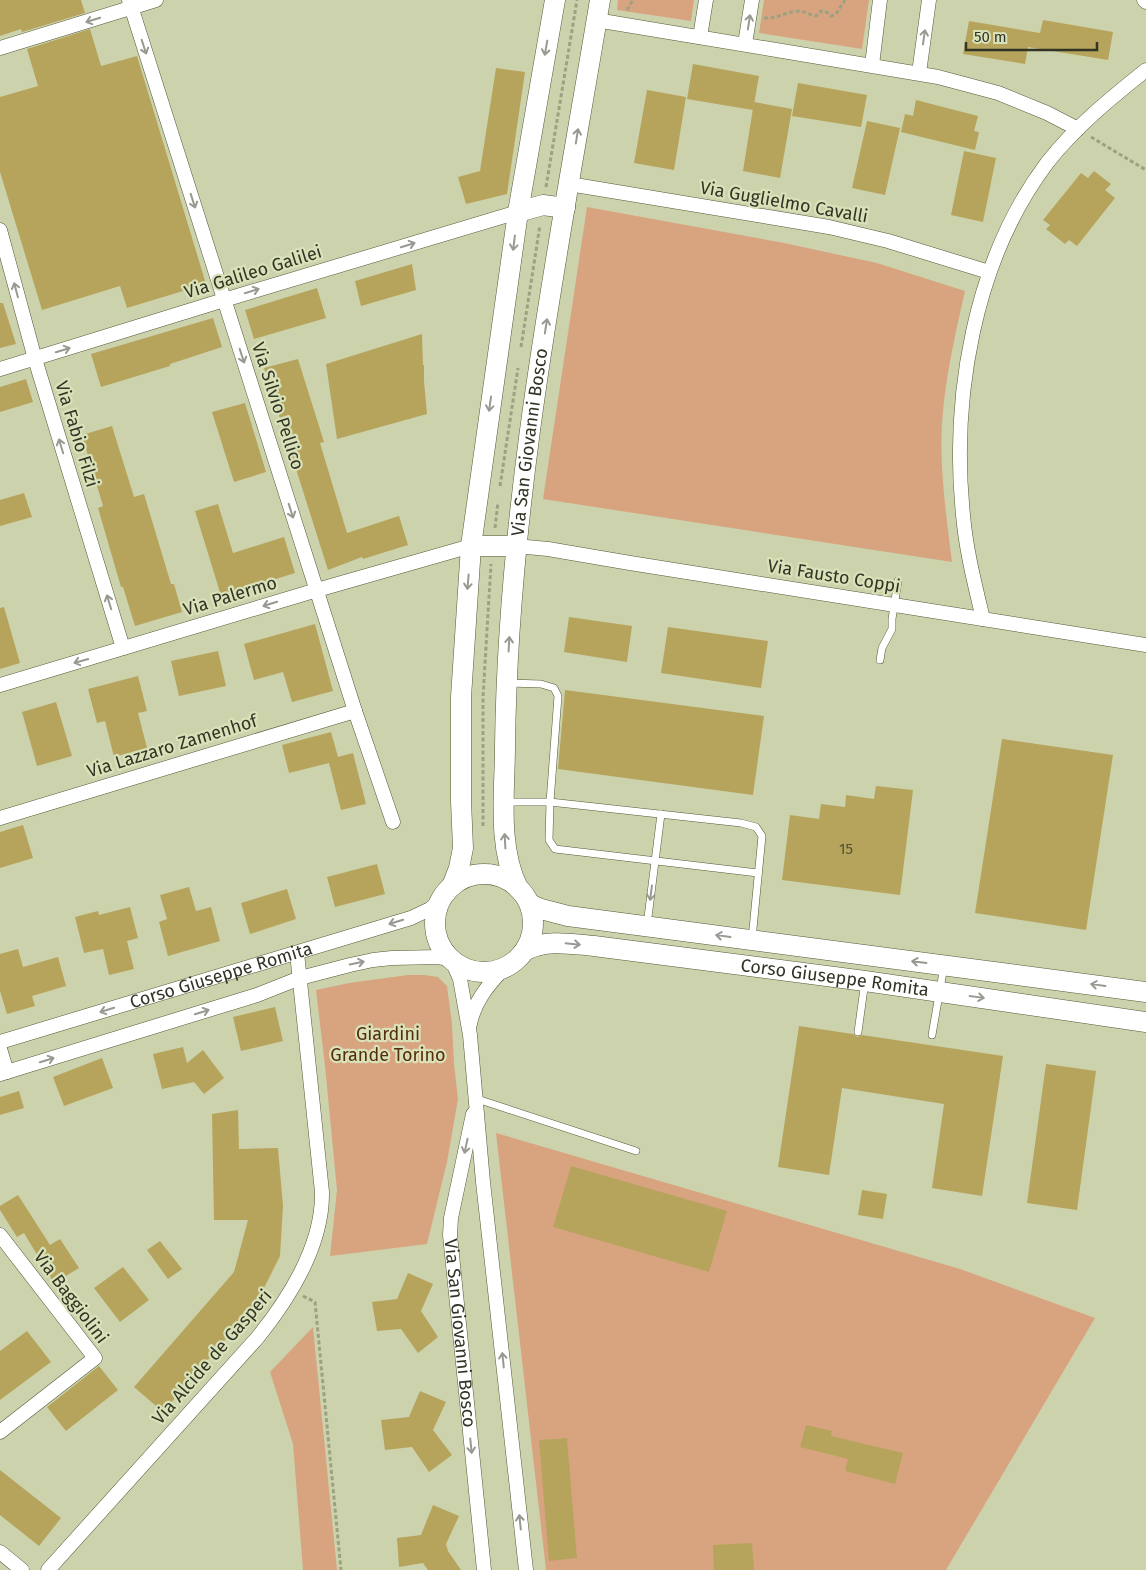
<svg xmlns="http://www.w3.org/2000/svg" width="1146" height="1570" viewBox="0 0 1146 1570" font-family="'Fira Sans',sans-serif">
<rect width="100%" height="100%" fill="#ccd3ac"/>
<g fill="#d8a480">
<path d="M618,0H694L691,21L617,10Z"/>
<path d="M764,0H869L862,49L759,33Z"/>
<path d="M587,207L784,243L877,263L965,291C956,331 947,370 943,411C938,460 946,513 952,562L543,499Z"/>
<path d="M408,975H424L438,977L447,986L452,1024L454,1064L458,1099L447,1162L427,1244L330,1256L337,1190L325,1066L316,990L349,983Z"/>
<path d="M496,1133L960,1269L1095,1318L946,1570H546Z"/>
<path d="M313,1327L337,1570H303L293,1444L270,1372Z"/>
</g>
<g fill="#b6a45c">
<path d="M0,0H81L85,13L22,32L21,29L0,36Z"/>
<path d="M1043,20L1113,32L1108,60L1028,47L1025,64L963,54L969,21L1040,33Z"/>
<path d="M90,29L101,66L137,56L206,284L127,308L120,286L42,310L0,172V97L38,86L27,49Z"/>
<path d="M693,64L759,76L753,110L687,99Z"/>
<path d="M496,68L525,72L507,194L466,204L458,177L480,171Z"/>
<path d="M798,83L867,95L861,127L792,116Z"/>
<path d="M647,90L686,97L674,170L634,163Z"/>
<path d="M916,100L978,116L974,131L979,132L975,150L901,132L905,114L913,116Z"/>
<path d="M754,102L792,109L780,178L743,171Z"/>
<path d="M867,121L900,128L885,195L852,188Z"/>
<path d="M964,151L996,158L983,222L951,215Z"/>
<path d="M1094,171L1111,184L1105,190L1115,198L1077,246L1069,240L1065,244L1046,229L1050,225L1043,220L1081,173L1088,178Z"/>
<path d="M412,264L416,290L361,306L355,281Z"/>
<path d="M317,288L326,318L254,339L245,310Z"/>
<path d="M0,303H3L16,344L0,348Z"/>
<path d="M213,318L222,347L170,364V366L101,387L91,354Z"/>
<path d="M422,334L423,365H424V381L427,414L337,439L326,364Z"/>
<path d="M298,359L324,442L320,443L347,533L399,516L408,545L363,559L362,557L328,570L264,368Z"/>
<path d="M26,379L33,402L0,412V387Z"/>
<path d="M245,403L266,472L234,482L212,412Z"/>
<path d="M112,426L134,497L144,494L171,584H174L182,612L135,626L123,587H121L98,508L103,506L82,435Z"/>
<path d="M24,493L32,517L0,526V500Z"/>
<path d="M218,504L233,553L284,537L295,573L244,589L245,592L222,599L195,511Z"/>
<path d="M4,607L20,663L0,669V608Z"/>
<path d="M569,617L632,626L627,662L564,652Z"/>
<path d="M315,624L333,691L292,702L283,672L254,680L244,644Z"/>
<path d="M668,627L768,641L761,688L661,673Z"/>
<path d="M218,651L226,686L179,696L171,661Z"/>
<path d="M138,676L147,711L138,713L147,748L114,757L105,721L97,723L88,689Z"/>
<path d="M565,690L764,716L753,795L558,769Z"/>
<path d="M56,702L72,756L37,766L22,712Z"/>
<path d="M331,732L338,757L353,753L366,804L341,810L329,763L289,773L282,745Z"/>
<path d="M1002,739L1113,755L1086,930L975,913Z"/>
<path d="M876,786L913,790L900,895L782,880L790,815L819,819L821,804L845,807L846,795L874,799Z"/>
<path d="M23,825L33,858L0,868V832Z"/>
<path d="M377,864L385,894L335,907L327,877Z"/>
<path d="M189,887L196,911L211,907L220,941L168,956L159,922L167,919L160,895Z"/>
<path d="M287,889L296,919L250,934L241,903Z"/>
<path d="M130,907L138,938L127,941L134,969L109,975L103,949L84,953L75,917L98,911L99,915Z"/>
<path d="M18,949L23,967L58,957L66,986L32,996L35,1006L7,1014L0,991V954Z"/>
<path d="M275,1007L283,1041L241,1051L233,1017Z"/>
<path d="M799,1026L853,1034L857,1037L862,1035L1003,1056L982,1196L932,1188L944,1104L842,1088L829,1175L778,1167Z"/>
<path d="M183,1047L187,1063L203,1050L224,1078L204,1094L194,1082L162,1089L153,1054Z"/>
<path d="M102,1058L113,1088L64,1106L53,1077Z"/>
<path d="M1046,1064L1096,1071L1077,1210L1027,1203Z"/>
<path d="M19,1091L24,1108L0,1115V1097Z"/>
<path d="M238,1110L239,1149L278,1148L283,1206L280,1256L261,1294L263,1296L163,1412L134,1387L234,1272L248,1220H214L212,1114Z"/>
<path d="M571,1166L727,1211L709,1272L553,1227Z"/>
<path d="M862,1190L887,1194L883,1219L858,1215Z"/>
<path d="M18,1195L50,1245L60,1239L79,1268L54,1283L24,1233L17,1237L0,1210V1206Z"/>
<path d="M160,1241L182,1269L168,1279L147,1250Z"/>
<path d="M123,1267L149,1300L120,1322L94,1288Z"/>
<path d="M408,1273L433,1284L421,1311L438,1337L418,1353L401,1329L377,1331L372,1302L397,1299Z"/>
<path d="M27,1331L51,1362L0,1400V1351Z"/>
<path d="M99,1366L118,1390L66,1431L47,1407Z"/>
<path d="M420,1391L446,1402L433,1430L452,1455L429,1472L412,1447L385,1450L381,1420L409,1417Z"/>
<path d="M806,1425L832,1431L831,1436L903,1453L895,1484L845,1471L848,1459L800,1447Z"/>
<path d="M567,1438L577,1558L549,1561L539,1440Z"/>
<path d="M0,1470L61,1518L39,1546L0,1515Z"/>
<path d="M433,1505L459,1516L446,1544L448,1551L461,1570H428L423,1563L399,1567L397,1538L421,1535Z"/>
<path d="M752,1543L754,1570H714L713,1545Z"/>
</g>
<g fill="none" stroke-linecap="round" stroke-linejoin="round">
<g stroke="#535936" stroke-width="8">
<g id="lane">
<path d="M880,660L882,648L892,629V619L898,581"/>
<path d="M508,683L541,684L554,688L558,696L550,802L741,823L756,827L762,836L752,939"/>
<path d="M505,802H550L549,840L555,849L758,873"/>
<path d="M647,925L661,814"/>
<path d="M858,1032L865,981"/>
<path d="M932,1035L944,966"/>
<path d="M477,1099L636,1151"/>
</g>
</g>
<g stroke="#535936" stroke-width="15">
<g id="street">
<path d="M129,0L355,711L393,822"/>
<path d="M1144,0L1146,2"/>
<path d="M596,20L938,77L998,93L1047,113L1078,129"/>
<path d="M700,37L706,0"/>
<path d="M745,44L752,0"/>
<path d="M0,48L156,0"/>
<path d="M872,65L880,0"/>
<path d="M919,73L929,0"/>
<path d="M569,184L829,227L888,241L989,272"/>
<path d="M0,230L35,359L123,648"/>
<path d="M0,369L224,300L518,212"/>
<path d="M516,546L548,549L630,563L1146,645"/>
<path d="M983,619C975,585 966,550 963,515C951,397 974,260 1047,163C1075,127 1111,98 1146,70"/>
<path d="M0,685L317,590L471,546"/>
<path d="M0,818L355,711"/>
<path d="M452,961L460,979L470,1035L483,1182L526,1570"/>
<path d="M470,1024C474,1002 488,985 504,968"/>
<path id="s1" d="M0,1042L411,918L430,909L440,901"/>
<path d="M0,1049L7,1072"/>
<path d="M0,1074L257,995L300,978L350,965L373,960L392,958L438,957L450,959"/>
<path id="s2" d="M473,1114L451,1218L450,1235L484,1570"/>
<path d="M0,1235L95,1358L0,1432"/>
<path d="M0,1552L22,1570"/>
<path d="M48,1570L258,1337C291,1296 323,1245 322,1192L297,953"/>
</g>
</g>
<g stroke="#535936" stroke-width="21">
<g id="secondary">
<path d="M518,212L543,205L565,208"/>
<path d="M471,546H516"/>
<circle cx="484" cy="923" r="49"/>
<path d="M452,886L459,868L463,848L461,801V697L471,546L518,212L555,0"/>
<path id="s3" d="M518,888C497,846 505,791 505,746C508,495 559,247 600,0"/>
<path d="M530,904L541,909L568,916L1146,992"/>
<path id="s4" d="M526,950C547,939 571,944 594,946L865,981L1146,1022"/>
</g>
</g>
<g stroke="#9ca182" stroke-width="3" stroke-dasharray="4 2.5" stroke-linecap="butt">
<path d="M627,10L633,0"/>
<path d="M764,18C777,19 787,11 800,11C806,12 810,15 816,16L821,11H825L831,16L836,14L845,0"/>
<path d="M1091,137L1146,170"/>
<path d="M546,187L577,0"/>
<path d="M521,347L540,225"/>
<path d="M500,486L518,368"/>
<path d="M495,528L498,502"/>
<path d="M483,826V697L491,564"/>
<path d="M303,1296L315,1302L341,1570"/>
</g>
<use href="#lane" stroke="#fff" stroke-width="7"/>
<use href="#street" stroke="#fff" stroke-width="14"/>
<use href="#secondary" stroke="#fff" stroke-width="20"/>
</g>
<defs><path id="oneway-shaft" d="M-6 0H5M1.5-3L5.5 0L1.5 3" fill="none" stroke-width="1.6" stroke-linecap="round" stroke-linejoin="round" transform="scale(1.25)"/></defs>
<g stroke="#989a92">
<use href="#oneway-shaft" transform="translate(93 20) rotate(163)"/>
<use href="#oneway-shaft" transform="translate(749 22) rotate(-81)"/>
<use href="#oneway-shaft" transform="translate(924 37) rotate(-82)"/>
<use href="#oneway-shaft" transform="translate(144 47) rotate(72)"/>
<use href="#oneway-shaft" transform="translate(546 48) rotate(100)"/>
<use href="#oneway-shaft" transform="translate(577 136) rotate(-81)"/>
<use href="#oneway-shaft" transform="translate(193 201) rotate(72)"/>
<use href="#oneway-shaft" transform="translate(514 243) rotate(97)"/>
<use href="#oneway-shaft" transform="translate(408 245) rotate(-17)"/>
<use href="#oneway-shaft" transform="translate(16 290) rotate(-105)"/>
<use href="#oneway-shaft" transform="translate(252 291) rotate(-17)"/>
<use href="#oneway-shaft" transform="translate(546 326) rotate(-81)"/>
<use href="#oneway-shaft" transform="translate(63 350) rotate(-17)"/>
<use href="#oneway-shaft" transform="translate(242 356) rotate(72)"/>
<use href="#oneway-shaft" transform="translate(490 404) rotate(98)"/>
<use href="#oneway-shaft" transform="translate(61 446) rotate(-107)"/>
<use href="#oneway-shaft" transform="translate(291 511) rotate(72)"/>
<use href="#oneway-shaft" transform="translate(468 582) rotate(95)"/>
<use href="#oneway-shaft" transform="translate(109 602) rotate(-107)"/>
<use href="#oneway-shaft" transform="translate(270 604) rotate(163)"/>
<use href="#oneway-shaft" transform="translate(509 644) rotate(-87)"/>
<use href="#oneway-shaft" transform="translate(81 661) rotate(164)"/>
<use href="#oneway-shaft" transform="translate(505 841) rotate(-93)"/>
<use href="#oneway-shaft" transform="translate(651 893) rotate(97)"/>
<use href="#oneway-shaft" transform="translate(396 922) rotate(163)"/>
<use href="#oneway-shaft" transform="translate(723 936) rotate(-172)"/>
<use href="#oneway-shaft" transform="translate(573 944) rotate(6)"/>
<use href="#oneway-shaft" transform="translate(919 962) rotate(-173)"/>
<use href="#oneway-shaft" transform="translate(357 963) rotate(-12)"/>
<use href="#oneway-shaft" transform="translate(1098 985) rotate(-172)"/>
<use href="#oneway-shaft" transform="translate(977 997) rotate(8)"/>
<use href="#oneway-shaft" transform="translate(107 1010) rotate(163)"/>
<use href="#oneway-shaft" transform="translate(202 1012) rotate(-17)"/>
<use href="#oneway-shaft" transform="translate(47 1060) rotate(-17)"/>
<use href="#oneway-shaft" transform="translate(466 1146) rotate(102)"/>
<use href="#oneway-shaft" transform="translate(503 1360) rotate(-96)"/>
<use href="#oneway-shaft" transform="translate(471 1446) rotate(84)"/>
<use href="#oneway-shaft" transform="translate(520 1522) rotate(-96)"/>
</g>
<g text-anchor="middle" stroke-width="4.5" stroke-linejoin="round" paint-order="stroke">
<g font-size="15" fill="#535033">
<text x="846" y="854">15</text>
</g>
<g font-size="18" fill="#323425" stroke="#d9e1b9">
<text transform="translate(784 202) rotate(10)" y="6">Via Guglielmo Cavalli</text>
<text transform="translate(253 272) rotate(-17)" y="6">Via Galileo Galilei</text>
<text transform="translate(278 406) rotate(72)" y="6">Via Silvio Pellico</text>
<text transform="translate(77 434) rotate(73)" y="6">Via Fabio Filzi</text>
<text dy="6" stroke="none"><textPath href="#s3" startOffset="449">Via San Giovanni Bosco</textPath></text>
<text transform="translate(834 576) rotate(9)" y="6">Via Fausto Coppi</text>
<text transform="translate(230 596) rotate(-17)" y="6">Via Palermo</text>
<text transform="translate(172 746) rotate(-17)" y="6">Via Lazzaro Zamenhof</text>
<text dy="6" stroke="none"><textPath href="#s1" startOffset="231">Corso Giuseppe Romita</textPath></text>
<text dy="6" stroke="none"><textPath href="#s4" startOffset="312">Corso Giuseppe Romita</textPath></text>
<text transform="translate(71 1297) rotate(53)" y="6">Via Baggiolini</text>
<text dy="6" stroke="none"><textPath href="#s2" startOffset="222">Via San Giovanni Bosco</textPath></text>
<text transform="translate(212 1357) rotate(-49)" y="6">Via Alcide de Gasperi</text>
</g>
<g font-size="18" fill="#562d0b" stroke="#d9e1b9">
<text x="388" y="1040">Giardini<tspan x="388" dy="21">Grande Torino</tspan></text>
</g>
</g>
<path d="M966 42v8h131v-8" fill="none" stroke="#323425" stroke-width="2.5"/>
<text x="974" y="42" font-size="15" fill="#323425" stroke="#d9e1b9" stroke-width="4" paint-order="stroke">50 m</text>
</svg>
